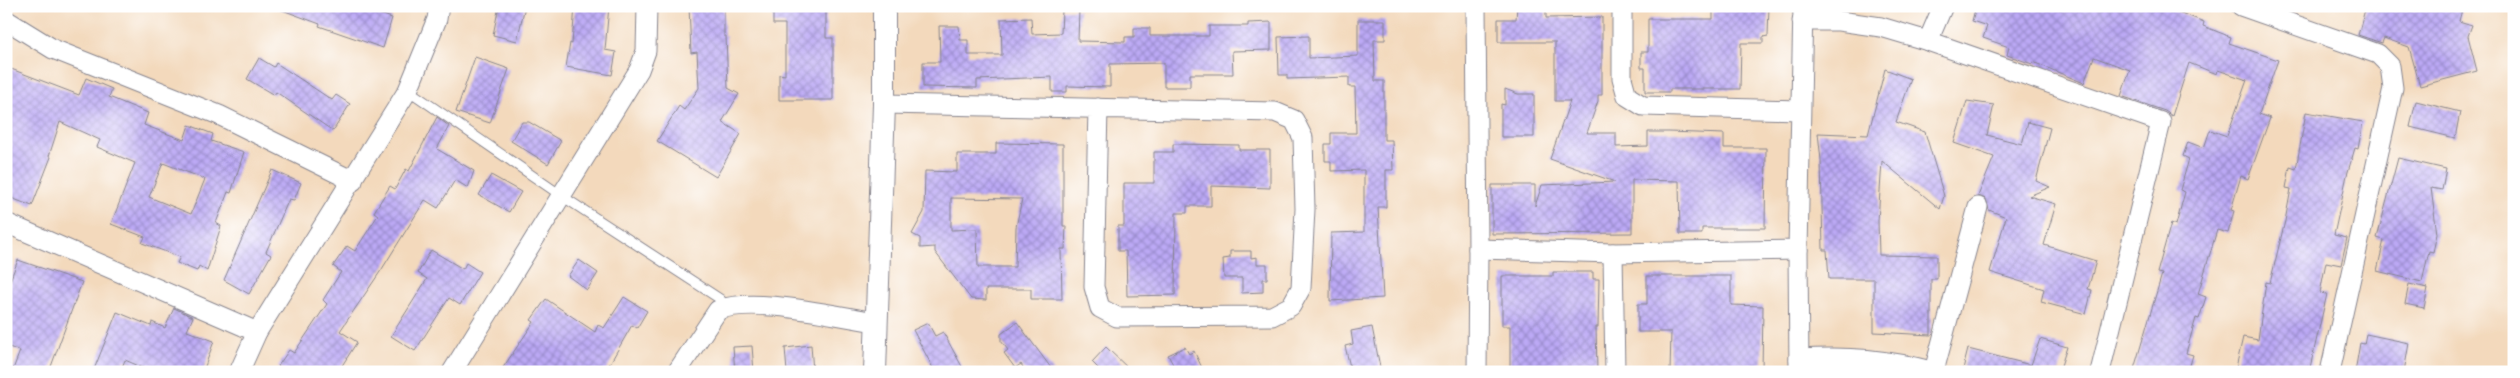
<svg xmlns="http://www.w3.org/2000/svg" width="2520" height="378" viewBox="0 0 2520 378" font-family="Pangolin,sans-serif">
<defs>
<pattern id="building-cross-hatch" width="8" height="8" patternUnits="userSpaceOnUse" patternTransform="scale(1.25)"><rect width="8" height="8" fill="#bca9f5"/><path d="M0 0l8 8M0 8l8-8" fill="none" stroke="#988aca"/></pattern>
</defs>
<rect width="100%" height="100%" fill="#fff"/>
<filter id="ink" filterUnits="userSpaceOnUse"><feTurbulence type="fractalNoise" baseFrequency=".02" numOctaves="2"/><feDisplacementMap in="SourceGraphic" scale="10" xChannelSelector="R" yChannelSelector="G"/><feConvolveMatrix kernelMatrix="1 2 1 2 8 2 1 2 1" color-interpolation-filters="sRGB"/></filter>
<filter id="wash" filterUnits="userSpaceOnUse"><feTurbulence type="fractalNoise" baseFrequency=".0096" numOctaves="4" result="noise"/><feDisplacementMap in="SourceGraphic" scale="20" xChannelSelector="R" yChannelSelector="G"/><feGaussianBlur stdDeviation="1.12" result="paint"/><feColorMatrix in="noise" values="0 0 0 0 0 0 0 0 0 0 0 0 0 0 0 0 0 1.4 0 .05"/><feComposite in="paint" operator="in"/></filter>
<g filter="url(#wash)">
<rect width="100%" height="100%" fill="#f3d9bc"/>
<g id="blocks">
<g fill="url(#building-cross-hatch)" fill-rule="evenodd">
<path d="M278,6H355L392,18L383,48L319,26L320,24L277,8Z"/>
<path d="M499,6H525L517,41L493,35Z"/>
<path d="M575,6H609L605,50L616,52L612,75L566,67L570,43L572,44Z"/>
<path d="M689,6H724V36H726L728,88L739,94L722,122L741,134L716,177L657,141L679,106L684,110L699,88L697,52L691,53Z"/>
<path d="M773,6H826V38H833V100H779V74L785,75V24H773Z"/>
<path d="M1517,6H1546V18L1602,17V95H1598V101L1587,133H1616V147L1648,146V132H1669L1724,134V148H1766L1765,228H1702V234H1680L1679,181L1632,180V233L1492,234V185H1535V206L1542,185L1615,182L1550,159L1570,101H1555V42H1498V19H1516Z"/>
<path d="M1713,6H1769L1768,36L1763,37V43H1741L1740,89H1670V92H1645V68H1641V52H1648V19H1713Z"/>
<path d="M1976,6H2163L2204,22L2203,26L2231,37L2229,43L2278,60L2259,114L2270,118L2248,179L2241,176L2231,210L2234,211L2228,233L2217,230L2198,294L2206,297L2199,319L2196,318L2186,353L2193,355L2188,372H2144L2134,369L2162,274L2157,273L2171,223L2176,225L2185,192L2180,190L2189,159L2183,156L2188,142L2204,148L2210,130L2227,136L2247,80L2218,70L2217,74L2189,63L2172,116L2165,111L2121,96L2130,70L2094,57L2084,83L2033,62L2032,64L2007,55L2009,47L1983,38L1987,26L1972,21Z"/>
<path d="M2366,6H2463L2459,21L2472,25L2468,36L2477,71L2420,86L2409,47L2384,38L2382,43L2358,35Z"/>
<path d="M1062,10H1079L1078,41L1125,42V37H1134V28H1150V36H1209V26H1248V23L1271,22V50L1232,51L1233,74H1190V87H1164V63L1110,64V87L1067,86V92H1052V77L977,80V88L923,87V62H940L939,26H959L960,40H968V55H1002L1001,19L1031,18L1032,34L1061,33Z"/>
<path d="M1358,20H1385V40H1374L1375,81H1384V140H1392L1393,170H1386V207H1378L1383,298L1330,301L1331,233L1364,232V170L1331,171V161H1325V144H1331V133H1356L1355,87H1349V77L1287,79V75H1279L1278,37L1309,36V58L1358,56Z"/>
<path d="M475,57L509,69L490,123L456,112Z"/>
<path d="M259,58L274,67L276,63L332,100L336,95L350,104L333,131L276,92L274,95L247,79Z"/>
<path d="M6,67L79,95L86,78L112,89L109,97L148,113L144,125L184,140L189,125L213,134L211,141L244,152L231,193L228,192L216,223L221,226L207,271L199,266L197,271L177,263L180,257L142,243L145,237L111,224L135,163L97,147L100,140L60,122L49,156L51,157L32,206L6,196ZM163,163L205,179L191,214L149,197Z"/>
<path d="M1885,69L1911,79L1896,122L1925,132L1944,196L1940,209L1882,161L1878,221L1879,255L1937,256V279H1931V335L1874,332V279H1829L1827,250H1823L1821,160L1818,133L1868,135Z"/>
<path d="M1505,89L1518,94H1534V137H1501V104L1505,105Z"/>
<path d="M1967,101L1994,105L1987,135L2022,144L2028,122L2050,128L2036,181L2050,187L2029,196L2056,204L2044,245L2096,261L2088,289L2092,290L2086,314L2041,302L2044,289L1990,272L2006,217L1989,210L1986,199L1978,196L1994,157L1954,143Z"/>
<path d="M2416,101L2460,112L2455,138L2410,127Z"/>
<path d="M2306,112L2363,122L2358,149L2355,148L2347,175L2334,235L2347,238L2341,265L2326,262L2320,293L2327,294L2309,372H2235L2243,337L2258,340L2266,282L2270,283L2285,221L2291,189L2286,188L2290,167L2296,169Z"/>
<path d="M437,117L449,126L437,149L474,171L468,188L455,180L438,208L425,200L382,269L340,331L357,342L338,372H287L278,366L289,350L294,353L327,304L323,300L341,272L333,266L347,246L355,251L378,215L374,212L390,186L395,189L406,169L409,171Z"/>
<path d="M522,122H529L561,141L548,164L511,141Z"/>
<path d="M996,143L1063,144V226H1066L1065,249H1061L1062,299H1031V289H986V300L971,299L935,252V247L920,248V238L912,234L924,212L925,171L957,172V154H996ZM951,198L1022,199L1016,227L1015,267H978L977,229L951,230Z"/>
<path d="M1173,144L1239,145V150H1270V188L1211,186V206H1187V213H1176L1175,295L1127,296L1126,251H1118V226H1124V183H1154V152H1173Z"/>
<path d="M2398,158L2446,169L2442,190L2431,188L2437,234L2433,252L2429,251L2422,282L2377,271L2384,240L2377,238Z"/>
<path d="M272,170L301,183L294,200L289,199L266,252L271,255L249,294L224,280Z"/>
<path d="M491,175L521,192L509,212L479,195Z"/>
<path d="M431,250L463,269L466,263L480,272L460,305L449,298L415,351L391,336L427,279L418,273Z"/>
<path d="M1230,251H1251V258L1257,257V264H1267V279H1263V292L1242,293V278H1224L1223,259L1230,258Z"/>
<path d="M18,260L82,282L49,372H12L20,351L6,346V291Z"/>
<path d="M579,260L598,273L587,290L568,276Z"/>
<path d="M1553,272H1593V279H1599L1598,327H1596L1597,372H1510V326H1502V276H1553Z"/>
<path d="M1647,276H1731V305L1763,306L1762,372H1670L1671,332H1638V304H1647Z"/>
<path d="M2409,284L2428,288L2424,308L2405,304Z"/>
<path d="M624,297L647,311L637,328L632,325L605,372H500L534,322L531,320L546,299L595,332L598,325L604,328Z"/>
<path d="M174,308L193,317L187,331L214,341L203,372H153L125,360L120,372H93L117,312L151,326L152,322L165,328Z"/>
<path d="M1017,322L1054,372H1026L1021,364L1015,368L1004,353L1008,350L1001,341V334Z"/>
<path d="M928,323L935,336L943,332L965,372H935L913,330Z"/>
<path d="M1372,327L1381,372H1358L1356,366L1350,367L1345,346L1353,344L1351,331Z"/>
<path d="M2366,334L2409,343L2404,372H2355L2360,343L2364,344Z"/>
<path d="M2040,339L2067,347L2059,372H1974L1963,369L1968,349L2031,365Z"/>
<path d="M811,345L813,372H787L785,348Z"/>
<path d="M752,346L754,372H735L733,347Z"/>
<path d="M1106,347L1132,372H1102L1092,362Z"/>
<path d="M1185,347L1189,354L1194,351L1204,372H1177L1168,355Z"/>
</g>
</g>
</g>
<g filter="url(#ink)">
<use href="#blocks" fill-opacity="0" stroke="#87848d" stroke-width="1"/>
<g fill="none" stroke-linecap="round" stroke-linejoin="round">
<g stroke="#87848d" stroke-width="11">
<path id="service" d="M408,90L562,196L720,299L726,307"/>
</g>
<g stroke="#87848d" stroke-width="21">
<g id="minor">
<path d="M1476,6L1478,249L1477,372"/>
<path d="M1622,6V78L1627,96L1643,106L1800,110"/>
<path d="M2241,6L2378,54L2390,66L2393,88L2330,372"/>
<path d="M6,20L53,49L219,115L353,181"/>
<path d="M1802,21H1839L1881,27L1928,41L2161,122L2100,372"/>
<path d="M1928,41L1943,6"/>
<path d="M884,104L1275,112L1294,120L1303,138L1305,209L1301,288L1291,306L1272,316L1117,317L1100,308L1094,287L1098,108"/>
<path d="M6,223L257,332"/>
<path d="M1478,249L1613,253L1798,250"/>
<path d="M1613,253L1615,372"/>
<path d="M1799,359C1849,356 1886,359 1935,372"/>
<path d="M1934,371L1978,207"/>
<path d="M239,372L257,332L408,90L437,19L439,6"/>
<path d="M452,372L639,70L646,51L647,6"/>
<path d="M677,372L718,310C754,296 835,316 876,322"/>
<path d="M1799,372L1798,250L1803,6"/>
</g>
</g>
<g stroke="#87848d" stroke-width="24">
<path id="tertiary" d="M875,372L884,104V6"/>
</g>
<use href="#service" stroke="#fff" stroke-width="9"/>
<use href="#minor" stroke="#fff" stroke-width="19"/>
<use href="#tertiary" stroke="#fff" stroke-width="22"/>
</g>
</g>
<rect width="2520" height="378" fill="none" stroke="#fff" stroke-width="25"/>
</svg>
